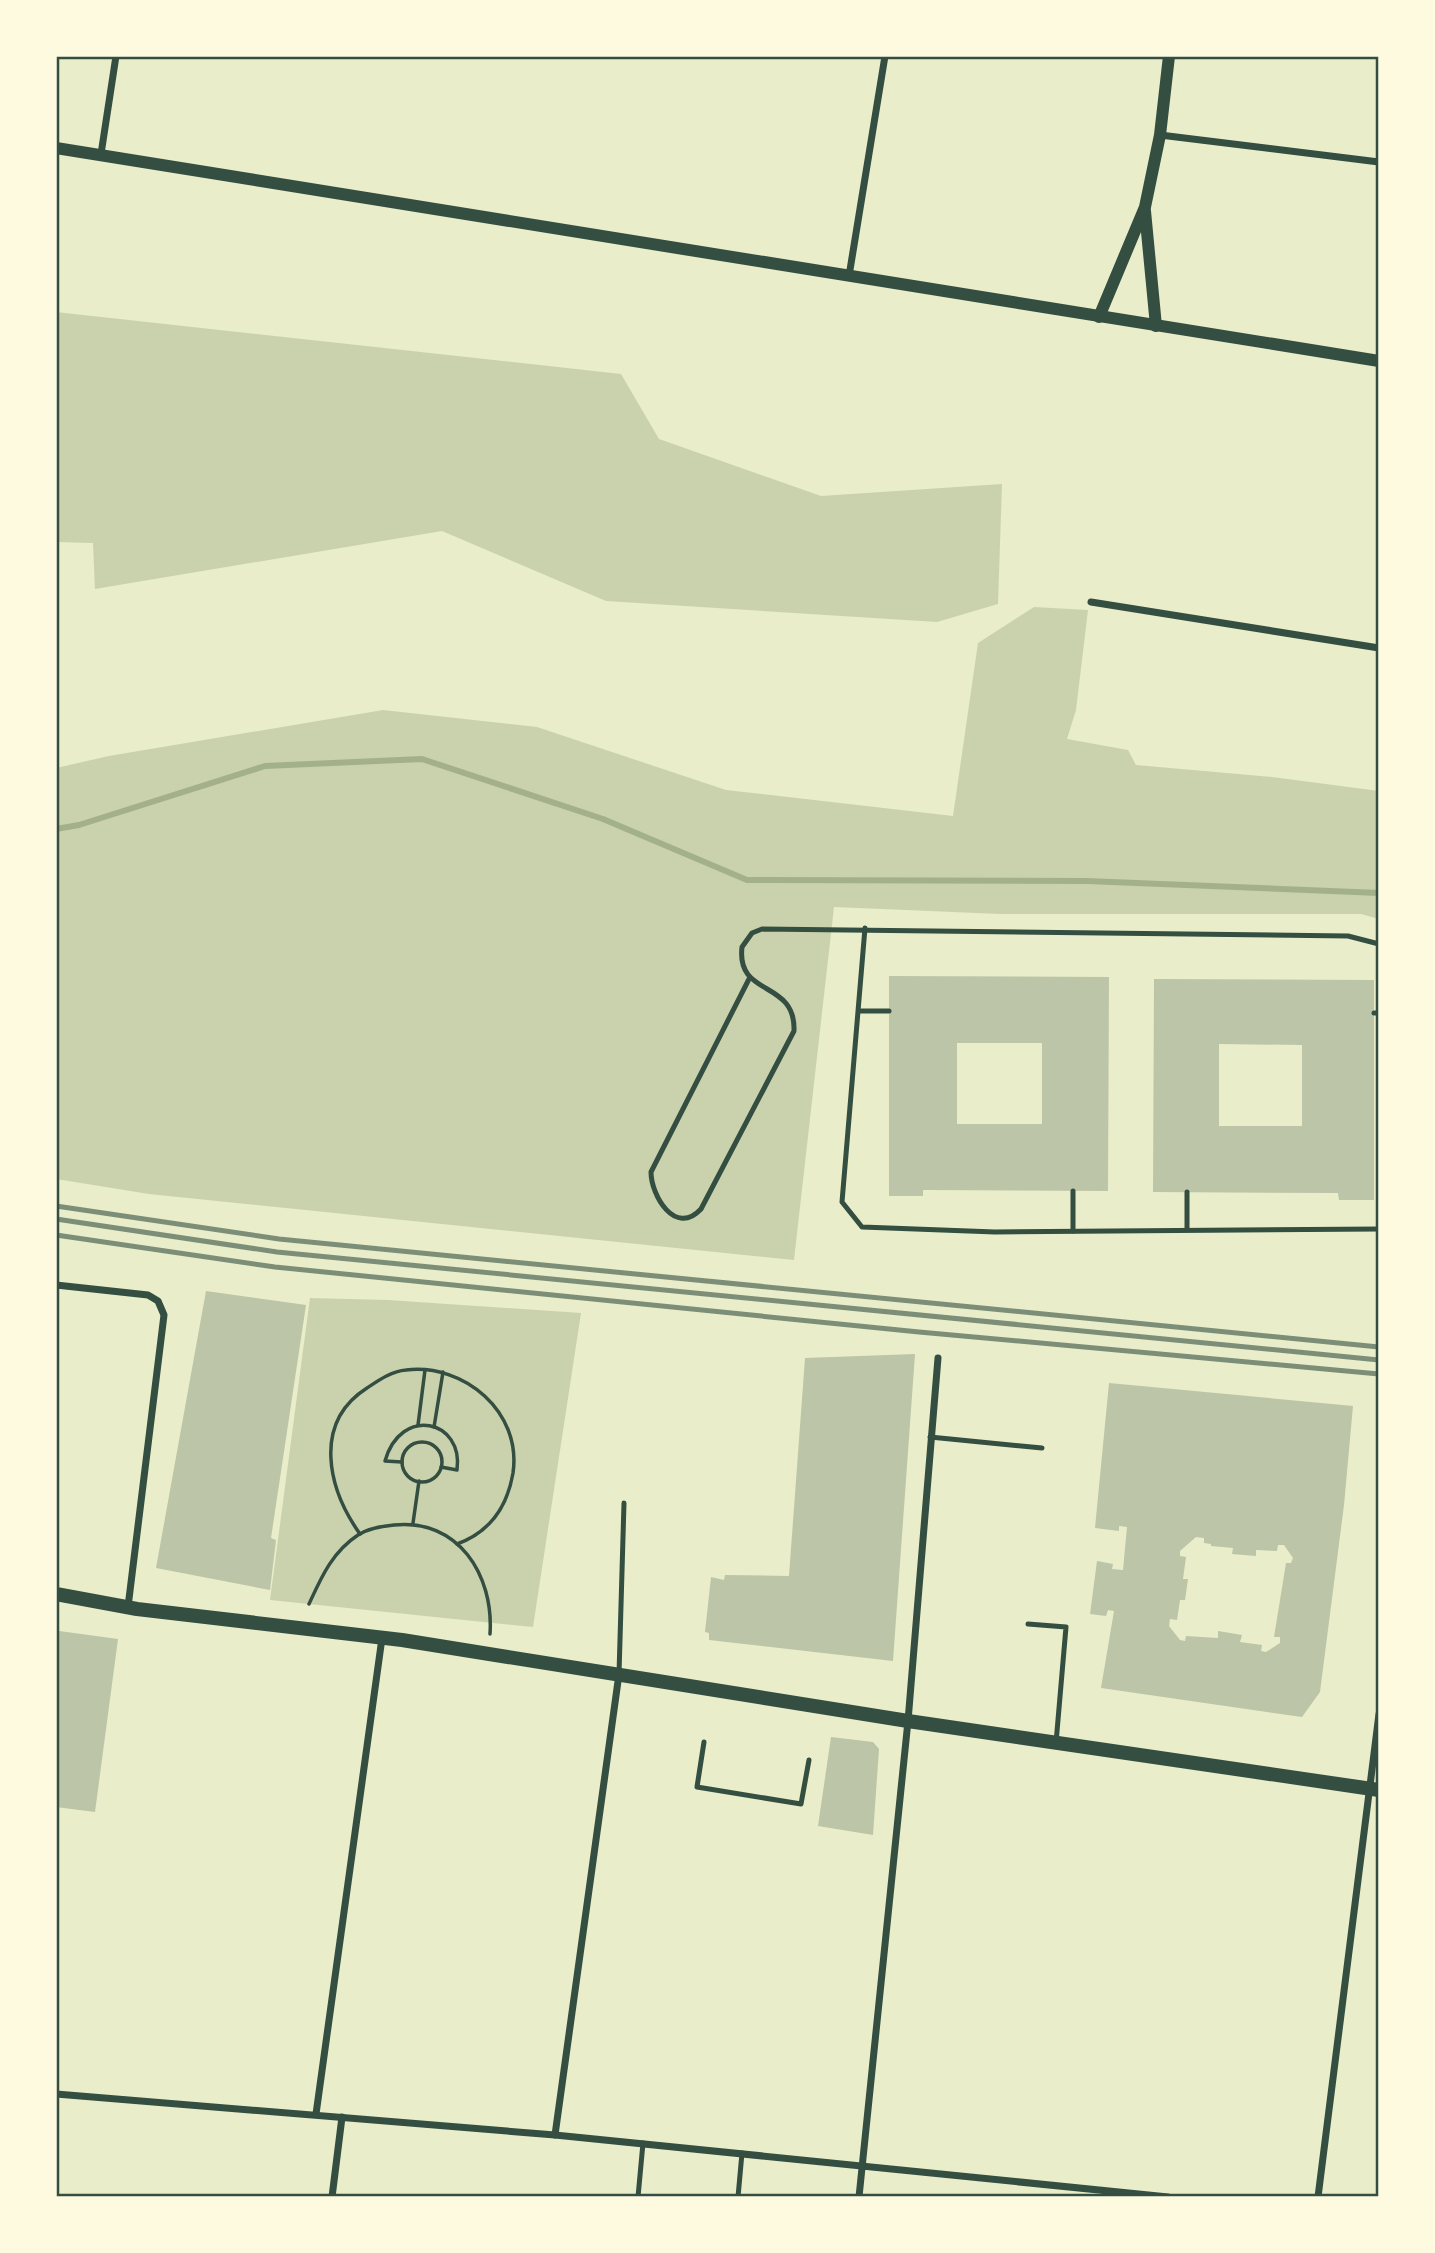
<svg xmlns="http://www.w3.org/2000/svg" width="1435" height="2253" viewBox="0 0 1435 2253" font-family="Cabin,sans-serif">
<rect width="100%" height="100%" fill="#e9edc9"/>
<g fill="#cad2ad">
<path d="M56,312L621,374L659,439L821,496L1002,484L998,604L937,622L606,601L442,531L95,589L93,543L56,542Z"/>
<path d="M1034,607L1088,610L1076,710L1067,739L1128,750L1136,765L1272,777L1379,791V919L1361,914H1000L834,907L794,1260L149,1194L56,1179V768L109,756L383,710L537,727L726,790L953,816L978,643Z"/>
<path d="M310,1298L388,1300L581,1313L533,1627L270,1600Z"/>
</g>
<g fill="none" stroke-linecap="round" stroke-linejoin="round">
<path stroke="#a3b18a" stroke-width="6" d="M56,829L79,825L265,766L422,759L603,819L747,880L1087,881L1379,893"/>
</g>
<g fill="#bcc5a7" fill-rule="evenodd">
<path d="M889,976L1109,977L1108,1191L923,1190V1196H889ZM957,1043H1042V1124H957Z"/>
<path d="M1154,979L1374,980V1200H1339L1338,1193L1153,1192ZM1219,1044L1302,1045V1126H1219Z"/>
<path d="M206,1291L306,1305L271,1538L276,1540L270,1590L156,1568Z"/>
<path d="M915,1354L893,1661L709,1640V1633L705,1632L711,1577L724,1580L725,1575L789,1576L805,1358Z"/>
<path d="M1109,1383L1353,1406L1344,1505L1320,1692L1302,1717L1101,1688L1114,1611L1108,1610L1106,1616L1090,1614L1097,1561L1113,1564L1112,1569L1123,1570L1127,1527L1119,1526V1531L1095,1528ZM1196,1537L1204,1538V1543L1211,1544V1546L1233,1548L1232,1554L1256,1556V1550L1277,1551L1278,1545H1284L1293,1558L1291,1563H1286L1274,1637H1280V1643L1266,1652L1261,1651L1262,1645L1240,1642L1242,1635L1218,1631V1638L1186,1636L1185,1641L1180,1640L1169,1626L1170,1619L1177,1620L1180,1600H1185L1188,1579H1183L1186,1557L1180,1556V1551Z"/>
<path d="M59,1631L118,1639L95,1812L56,1807V1654Z"/>
<path d="M831,1737L873,1742L879,1749L873,1835L818,1826Z"/>
</g>
<g fill="none" stroke-linecap="round" stroke-linejoin="round">
<g stroke="#344e41" stroke-width="3.5">
<path d="M418,1425L425,1370"/>
<path d="M434,1427L443,1372"/>
<circle cx="422" cy="1462" r="20"/>
<path d="M402,1462L385,1461C401,1405 464,1420 457,1470L441,1467"/>
<path d="M413,1523L419,1481"/>
<path d="M360,1534C328,1489 312,1423 367,1388C379,1380 392,1371 406,1370C464,1363 522,1412 513,1473C507,1508 490,1532 457,1544"/>
<path d="M309,1604C321,1578 332,1552 358,1535C367,1529 383,1526 394,1525C458,1518 494,1575 490,1634"/>
</g>
<g stroke="#344e41" stroke-width="5">
<path d="M865,928L842,1202L862,1227L995,1232L1379,1229"/>
<path d="M749,979L651,1172C651,1195 675,1237 701,1209L794,1031C796,979 736,998 742,947L752,933L762,929L1348,936L1379,944"/>
<path d="M860,1011H889"/>
<path d="M1374,1013H1379"/>
<path d="M1073,1191V1231"/>
<path d="M1187,1230V1192"/>
<path d="M930,1437L1042,1448"/>
<path d="M1028,1624L1066,1627L1056,1743"/>
<path d="M619,1674L624,1503"/>
<path d="M704,1742L697,1787L801,1804L809,1760"/>
<path d="M638,2197L643,2143"/>
<path d="M738,2197L742,2153"/>
</g>
<g stroke="#344e41" stroke-width="7">
<path d="M1160,135L1379,162"/>
<path d="M101,154L116,56"/>
<path d="M849,276L885,56"/>
<path d="M1091,602L1379,648"/>
<path d="M56,1285L148,1295L158,1301L164,1315L128,1607"/>
<path d="M56,2094L555,2135L1168,2197"/>
<path d="M316,2114L382,1638"/>
<path d="M555,2135L619,1674"/>
<path d="M332,2197L342,2117"/>
<path d="M859,2197L908,1721L938,1358"/>
<path d="M1318,2197L1379,1714"/>
</g>
<g stroke="#344e41" stroke-width="12">
<path d="M56,148L1379,361"/>
<path d="M1145,211L1156,326"/>
<path d="M1099,317L1145,207L1160,135L1169,56"/>
</g>
<path stroke="#344e41" stroke-width="14" d="M56,1594L137,1609L402,1640L908,1721L1379,1790"/>
<g stroke="#7c8e77" stroke-width="5">
<path d="M56,1206L279,1239L1379,1347"/>
<path d="M56,1219L277,1252L1379,1360"/>
<path d="M56,1235L275,1267L919,1332L1379,1374"/>
</g>
</g>
<rect width="1435" height="2253" fill="none" stroke="#fefae0" stroke-width="116"/>
<rect x="58" y="58" width="1319" height="2137" fill="none" stroke="#344e41" stroke-width="2.5"/>
</svg>
